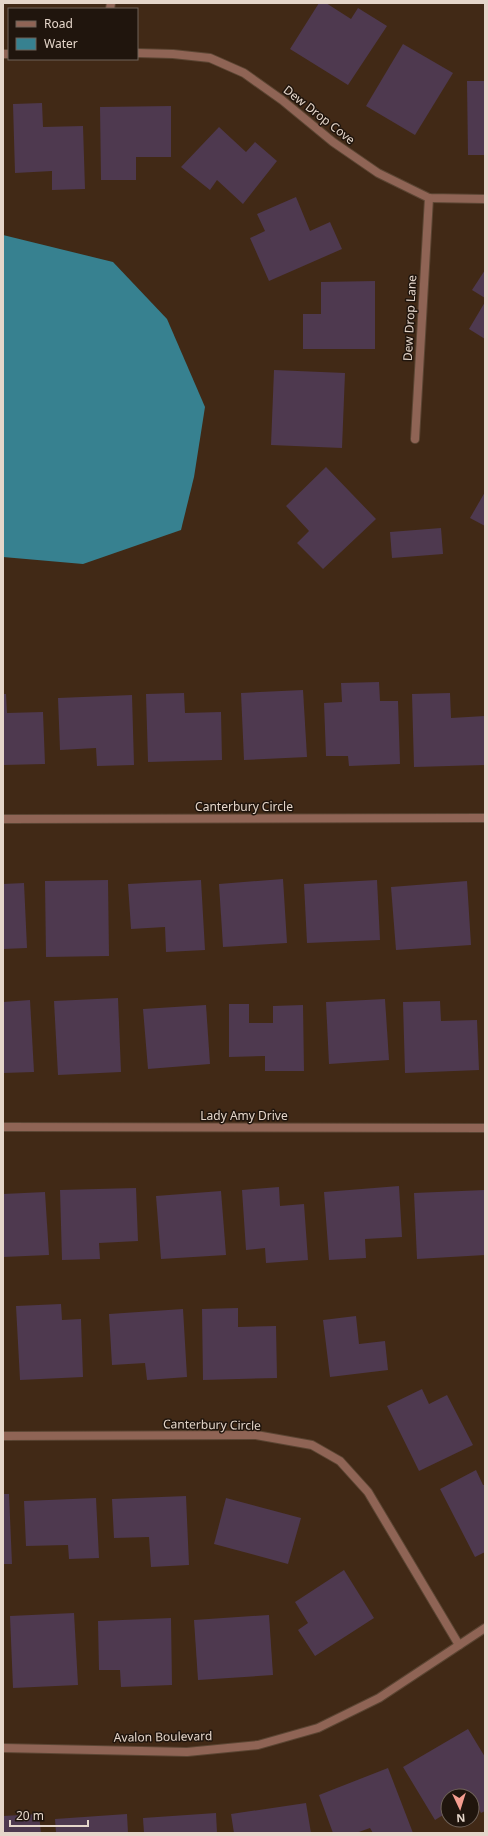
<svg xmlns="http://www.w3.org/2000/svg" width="488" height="1836" viewBox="0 0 488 1836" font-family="'Noto Sans',sans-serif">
<rect width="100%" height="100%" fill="#412916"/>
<path fill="#378190" d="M3,235L113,262L167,319L205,407L194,477L181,530L83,564L3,557Z"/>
<g fill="#4e394f">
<path d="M319,3H326L351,19L358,8L387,26L348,85L290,49Z"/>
<path d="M403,44L453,73L415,135L366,106Z"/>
<path d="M467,81H485V155H468Z"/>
<path d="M42,103L43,127L83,126L85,189L52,190V171L15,173L13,104Z"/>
<path d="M171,106V157H136V180H101L100,107Z"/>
<path d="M219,127L246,152L255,142L277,161L243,204L217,180L210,190L181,167Z"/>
<path d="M296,197L310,231L330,222L342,249L269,281L250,238L265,231L257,214Z"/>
<path d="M485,270V298L472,290Z"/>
<path d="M375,281V349H303V314H321V282Z"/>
<path d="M485,302V339L469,329Z"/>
<path d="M274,370L345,373L342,448L271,445Z"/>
<path d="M326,467L376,519L323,569L297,543L309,531L286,506Z"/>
<path d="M485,492V526L470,518Z"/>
<path d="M441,528L443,554L392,558L390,532Z"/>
<path d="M379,682L380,701H398L400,764L349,766L348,756H326L324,703L342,702L341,683Z"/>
<path d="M303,690L307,757L244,760L241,693Z"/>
<path d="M184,693L185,713L221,712L222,760L148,762L146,694Z"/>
<path d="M450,693L451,718L485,716V765L414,767L412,694Z"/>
<path d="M3,694H6L7,713L43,712L45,764L3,765Z"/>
<path d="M132,695L134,765L97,766L96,748L60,750L58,698Z"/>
<path d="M283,879L287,943L223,947L219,884Z"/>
<path d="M108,880L109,956L46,957L45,881Z"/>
<path d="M201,880L205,950L166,952L165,927L131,929L128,884Z"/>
<path d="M377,880L380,940L307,943L304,884Z"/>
<path d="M467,881L471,945L396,950L391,887Z"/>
<path d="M24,883L27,948L3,949V884Z"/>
<path d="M118,998L121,1072L58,1075L54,1001Z"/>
<path d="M385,999L389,1060L329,1064L326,1002Z"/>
<path d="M30,1000L34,1072L3,1073V1002Z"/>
<path d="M440,1001L441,1021L477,1020L479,1070L405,1073L403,1002Z"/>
<path d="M229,1004H249V1023H273V1006L303,1005L304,1071H265V1056L229,1057Z"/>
<path d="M206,1005L210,1064L148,1069L143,1009Z"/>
<path d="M399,1186L402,1237L365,1239L366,1258L329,1260L324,1192Z"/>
<path d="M279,1187L280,1206L304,1204L308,1260L266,1263L265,1248L246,1250L242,1190Z"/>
<path d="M136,1188L138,1241L99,1243L100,1259L62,1260L60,1190Z"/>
<path d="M485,1190V1255L417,1259L414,1193Z"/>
<path d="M221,1191L226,1255L161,1259L156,1196Z"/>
<path d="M45,1192L49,1255L3,1257V1194Z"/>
<path d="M61,1304L62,1320L81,1319L83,1377L20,1380L16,1306Z"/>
<path d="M238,1308V1327L276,1326L277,1378L203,1380L202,1309Z"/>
<path d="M183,1309L187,1377L147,1380L145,1363L112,1365L109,1314Z"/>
<path d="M356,1316L359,1344L385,1341L388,1370L330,1377L323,1320Z"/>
<path d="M422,1389L429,1404L447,1395L473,1445L419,1471L387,1406Z"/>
<path d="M476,1470L483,1485H485V1552L475,1557L440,1489Z"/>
<path d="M3,1494H9L12,1564H3Z"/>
<path d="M186,1496L189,1565L151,1567L149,1537L114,1538L112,1499Z"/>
<path d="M96,1498L99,1558L69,1559L68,1545L26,1546L24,1501Z"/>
<path d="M226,1498L301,1518L288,1564L214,1544Z"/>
<path d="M344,1570L374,1618L315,1656L298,1630L308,1623L295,1602Z"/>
<path d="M74,1613L78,1685L13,1688L10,1616Z"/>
<path d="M269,1615L273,1675L198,1680L194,1620Z"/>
<path d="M171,1618L172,1685L121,1687L120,1670H99L98,1621Z"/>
<path d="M468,1729L485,1757V1811L481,1813L472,1796H448V1812L435,1820L403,1767Z"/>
<path d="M388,1768L413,1833H373L370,1828L356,1833H333L319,1795Z"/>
<path d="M306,1803L311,1833H234L231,1814Z"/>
<path d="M216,1813L217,1833H144L143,1818Z"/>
<path d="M39,1814L41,1833H3V1816Z"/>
<path d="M127,1814L128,1833H56L55,1819Z"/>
</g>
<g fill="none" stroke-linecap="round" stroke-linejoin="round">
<g stroke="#5b4533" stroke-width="10">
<g id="street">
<path d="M110,9L111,3"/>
<path d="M137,53L173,54L210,58L244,73L282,100L333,142L378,173L429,198L485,199"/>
<path d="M3,54H9"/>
<path d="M415,439L429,198"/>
<path d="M3,819L485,818"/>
<path d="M3,1127L485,1128"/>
<path d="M3,1436L256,1435L312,1445L340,1461L368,1492L459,1645"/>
<path d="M3,1748L187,1752L258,1745L318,1728L379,1698L485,1628"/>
</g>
</g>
<use href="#street" stroke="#8f6455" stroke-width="8"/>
</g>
<g text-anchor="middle" stroke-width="3" stroke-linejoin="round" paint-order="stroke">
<g font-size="12" fill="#e5d6ca" stroke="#20150d">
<text transform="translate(319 115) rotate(38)" y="4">Dew Drop Cove</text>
<text transform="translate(410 318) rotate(-87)" y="4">Dew Drop Lane</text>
<text x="244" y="811">Canterbury Circle</text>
<text x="244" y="1120">Lady Amy Drive</text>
<text transform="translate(212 1425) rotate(1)" y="4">Canterbury Circle</text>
<text transform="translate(163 1737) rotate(-1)" y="4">Avalon Boulevard</text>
</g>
</g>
<rect width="488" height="1836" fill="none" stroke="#e5d6ca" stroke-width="8"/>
<rect x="8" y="8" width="130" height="52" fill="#20150d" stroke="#6f6259"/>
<rect x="16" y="21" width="20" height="6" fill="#8f6455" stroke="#6f6259"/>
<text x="44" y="28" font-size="12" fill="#e5d6ca">Road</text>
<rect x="16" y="38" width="20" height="12" fill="#378190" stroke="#6f6259"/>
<text x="44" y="48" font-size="12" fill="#e5d6ca">Water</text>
<g transform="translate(460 1808) rotate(176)"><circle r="19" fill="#20150d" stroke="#6f6259"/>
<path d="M0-3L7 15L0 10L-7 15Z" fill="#f59d90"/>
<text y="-6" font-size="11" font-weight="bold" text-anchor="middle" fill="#e5d6ca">N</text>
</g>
<path d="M10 1820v6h78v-6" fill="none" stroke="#e5d6ca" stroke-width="2"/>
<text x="16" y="1820" font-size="12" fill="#e5d6ca" stroke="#20150d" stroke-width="3" paint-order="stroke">20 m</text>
</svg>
